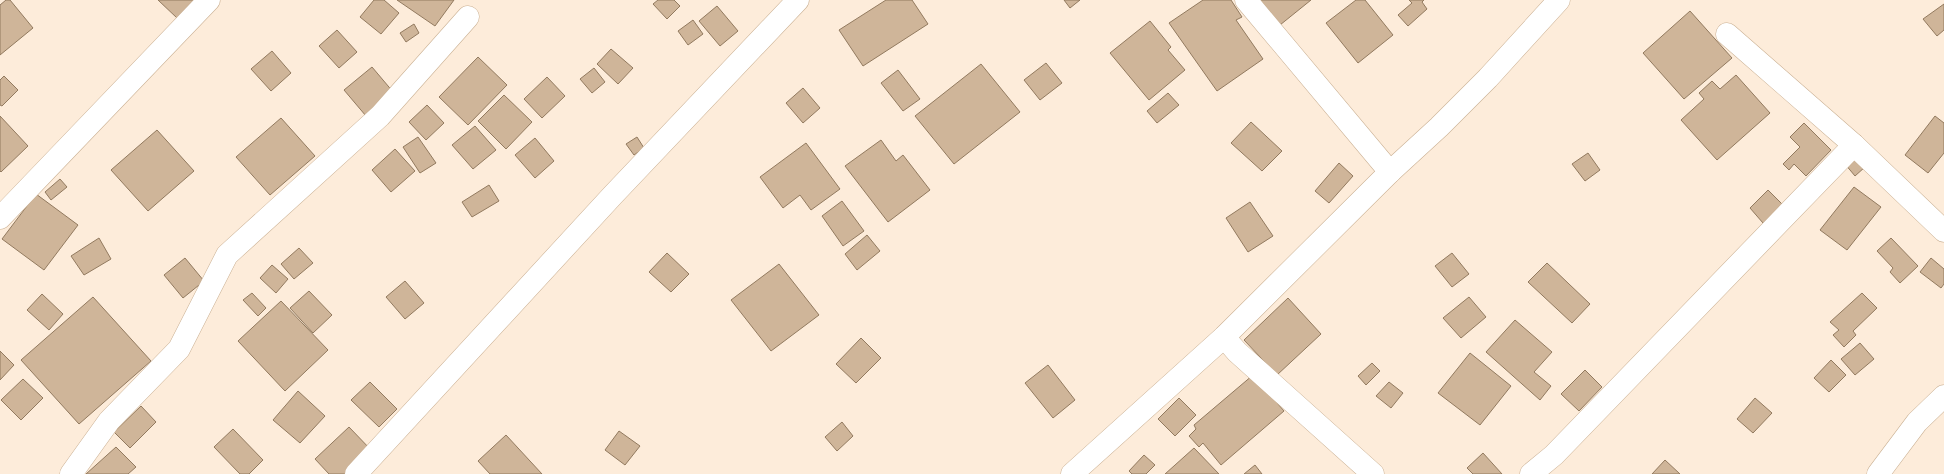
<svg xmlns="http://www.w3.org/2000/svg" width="1944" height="474" viewBox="0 0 1944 474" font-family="'Times New Roman',serif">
<rect width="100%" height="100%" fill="#fdecda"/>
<g fill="#cfb599" stroke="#927a5f">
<path d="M6,0H10L33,28L0,55V5Z"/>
<path d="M158,0H194L177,18Z"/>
<path d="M374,0H384L399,13L381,34L360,17Z"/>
<path d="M397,0H454L435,26Z"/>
<path d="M658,0H674L680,6L667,19L653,4Z"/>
<path d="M886,0H912L928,24L863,66L839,30Z"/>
<path d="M1064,0H1080L1070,8Z"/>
<path d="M1203,0H1231L1242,17L1236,20L1263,59L1217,91L1169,23Z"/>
<path d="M1260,0H1311L1280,25Z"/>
<path d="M1356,0H1365L1393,35L1358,63L1326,23Z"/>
<path d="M1409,0H1424L1422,2L1427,9L1408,26L1398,15L1412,3Z"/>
<path d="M1944,4V30L1937,36L1923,19Z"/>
<path d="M717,6L738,31L720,46L699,21Z"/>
<path d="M1690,11L1732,58L1684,99L1643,53Z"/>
<path d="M693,20L703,34L688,45L678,31Z"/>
<path d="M1150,21L1171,47L1168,50L1185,70L1149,100L1110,53Z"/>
<path d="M414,24L419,33L406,42L400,33Z"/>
<path d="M337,30L357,52L339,68L319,46Z"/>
<path d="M611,49L633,68L618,84L597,64Z"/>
<path d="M272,51L291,73L271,91L251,69Z"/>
<path d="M478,57L507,85L468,125L439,97Z"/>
<path d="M1046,63L1062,83L1040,100L1024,80Z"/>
<path d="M981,64L1020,112L954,164L915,116Z"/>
<path d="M372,67L394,93L366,116L344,90Z"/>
<path d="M594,68L605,82L592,93L580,79Z"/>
<path d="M898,70L920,99L903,111L881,83Z"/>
<path d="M1736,75L1770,113L1717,160L1681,120L1704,99L1699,93L1712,81L1720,89Z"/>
<path d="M4,76L18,90L2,106L0,105V80Z"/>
<path d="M547,77L565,96L542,118L524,99Z"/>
<path d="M803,88L820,108L803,123L786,103Z"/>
<path d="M1168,93L1179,105L1157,123L1147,111Z"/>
<path d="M504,95L532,122L506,149L478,121Z"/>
<path d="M427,105L444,123L426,140L409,122Z"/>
<path d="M0,116L28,146L1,172L0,171Z"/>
<path d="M1935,116L1944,123V153L1928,173L1905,155Z"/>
<path d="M281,118L315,156L270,195L236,157Z"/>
<path d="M1251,122L1282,151L1262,171L1231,143Z"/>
<path d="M1804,123L1831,150L1806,176L1794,164L1789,170L1783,164L1800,147L1790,137Z"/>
<path d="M475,126L496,150L473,169L452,145Z"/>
<path d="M157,130L194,171L148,211L111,170Z"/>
<path d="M418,137L436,163L420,173L403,147Z"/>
<path d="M637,137L644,148L634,155L626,144Z"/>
<path d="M535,138L554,161L535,178L515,155Z"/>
<path d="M881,140L896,161L903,155L930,190L888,222L845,166Z"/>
<path d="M806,143L840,189L811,210L800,195L783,208L760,177Z"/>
<path d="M395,149L415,171L391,192L372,170Z"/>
<path d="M1588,153L1600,170L1585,181L1572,164Z"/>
<path d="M1855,155L1865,167L1855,176L1845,164Z"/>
<path d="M1339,163L1353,176L1329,203L1315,191Z"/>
<path d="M60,179L67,187L51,200L45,192Z"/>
<path d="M489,185L499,201L472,217L462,202Z"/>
<path d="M1854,187L1881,207L1847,250L1820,230Z"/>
<path d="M1768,190L1782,204L1763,223L1750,208Z"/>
<path d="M36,194L78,225L44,270L2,239Z"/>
<path d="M842,201L864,231L843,246L822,216Z"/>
<path d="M1250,202L1273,236L1248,252L1226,218Z"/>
<path d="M867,235L880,251L857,270L845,254Z"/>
<path d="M99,238L111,259L84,275L71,256Z"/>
<path d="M1891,238L1918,266L1900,283L1890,272L1893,268L1877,251Z"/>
<path d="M299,248L313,263L294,279L281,264Z"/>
<path d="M667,253L689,274L671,292L649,272Z"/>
<path d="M1452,253L1469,274L1452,287L1435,266Z"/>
<path d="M185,258L204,281L183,298L164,275Z"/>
<path d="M1931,258L1944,269V284L1941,288L1920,272Z"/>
<path d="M1547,263L1590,304L1572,323L1528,282Z"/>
<path d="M779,264L819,315L771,351L731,300Z"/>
<path d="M272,265L288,279L276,293L260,278Z"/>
<path d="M405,281L424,303L405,319L386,297Z"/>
<path d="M309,291L332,315L313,333L290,308Z"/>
<path d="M252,293L266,308L258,316L243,300Z"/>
<path d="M1862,293L1877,308L1853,331L1856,335L1844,347L1833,335L1839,330L1830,322Z"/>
<path d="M42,294L63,314L49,330L27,310Z"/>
<path d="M93,297L151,361L79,424L21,360Z"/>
<path d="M1469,297L1486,317L1461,338L1443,318Z"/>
<path d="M1288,298L1321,334L1277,375L1244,340Z"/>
<path d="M281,301L328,350L285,391L238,341Z"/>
<path d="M1515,320L1552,352L1534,372L1551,386L1540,400L1486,352Z"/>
<path d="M861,338L881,358L856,383L836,364Z"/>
<path d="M1860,343L1874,359L1855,375L1841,359Z"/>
<path d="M0,351L14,365L0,380Z"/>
<path d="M1470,353L1511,386L1480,425L1438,393Z"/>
<path d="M1831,360L1846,375L1829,392L1814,378Z"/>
<path d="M1372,363L1380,371L1366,385L1358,376Z"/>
<path d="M1048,365L1075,400L1053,418L1025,383Z"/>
<path d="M1585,370L1602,387L1579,411L1561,394Z"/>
<path d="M1253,375L1284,411L1221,465L1203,443L1199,447L1189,436L1196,429L1194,425Z"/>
<path d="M23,379L43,398L21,420L1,400Z"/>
<path d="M370,382L397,409L379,427L351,400Z"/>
<path d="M1389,382L1403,393L1391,408L1376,396Z"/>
<path d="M298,391L325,416L300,443L273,420Z"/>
<path d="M1179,398L1196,415L1175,436L1158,419Z"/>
<path d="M1755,398L1772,413L1753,433L1737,419Z"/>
<path d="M141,406L156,422L130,448L114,432Z"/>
<path d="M842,422L853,436L837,451L825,437Z"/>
<path d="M349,427L373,452L349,474H329L315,459Z"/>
<path d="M233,429L263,460L249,474H240L214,447Z"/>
<path d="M619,431L640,446L625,465L605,450Z"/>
<path d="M506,435L542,474H490L478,461Z"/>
<path d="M116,447L136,467L128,474H86Z"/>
<path d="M1194,448L1219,474H1165Z"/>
<path d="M1483,453L1502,474H1473L1467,468Z"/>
<path d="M1144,455L1155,465L1146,474H1132L1129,471Z"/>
<path d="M1665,460L1680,474H1652Z"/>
<path d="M1255,465L1262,474H1244Z"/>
</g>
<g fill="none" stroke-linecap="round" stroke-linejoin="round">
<g stroke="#cab093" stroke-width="23">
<g id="street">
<path d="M1246,0L1390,172"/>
<path d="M1727,34L1854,145L1944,231"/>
<path d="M0,218L209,0"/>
<path d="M1224,337L1237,352L1373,474"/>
<path d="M71,474L109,421L179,349L227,255L380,116L468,17"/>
<path d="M356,474L612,196L798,0"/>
<path d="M1072,474L1224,337L1390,172L1439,127L1488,78L1559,0"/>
<path d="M1531,474L1554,455L1854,145"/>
<path d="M1878,474L1917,422L1944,396"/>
</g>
</g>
<use href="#street" stroke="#fff" stroke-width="22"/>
</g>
</svg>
